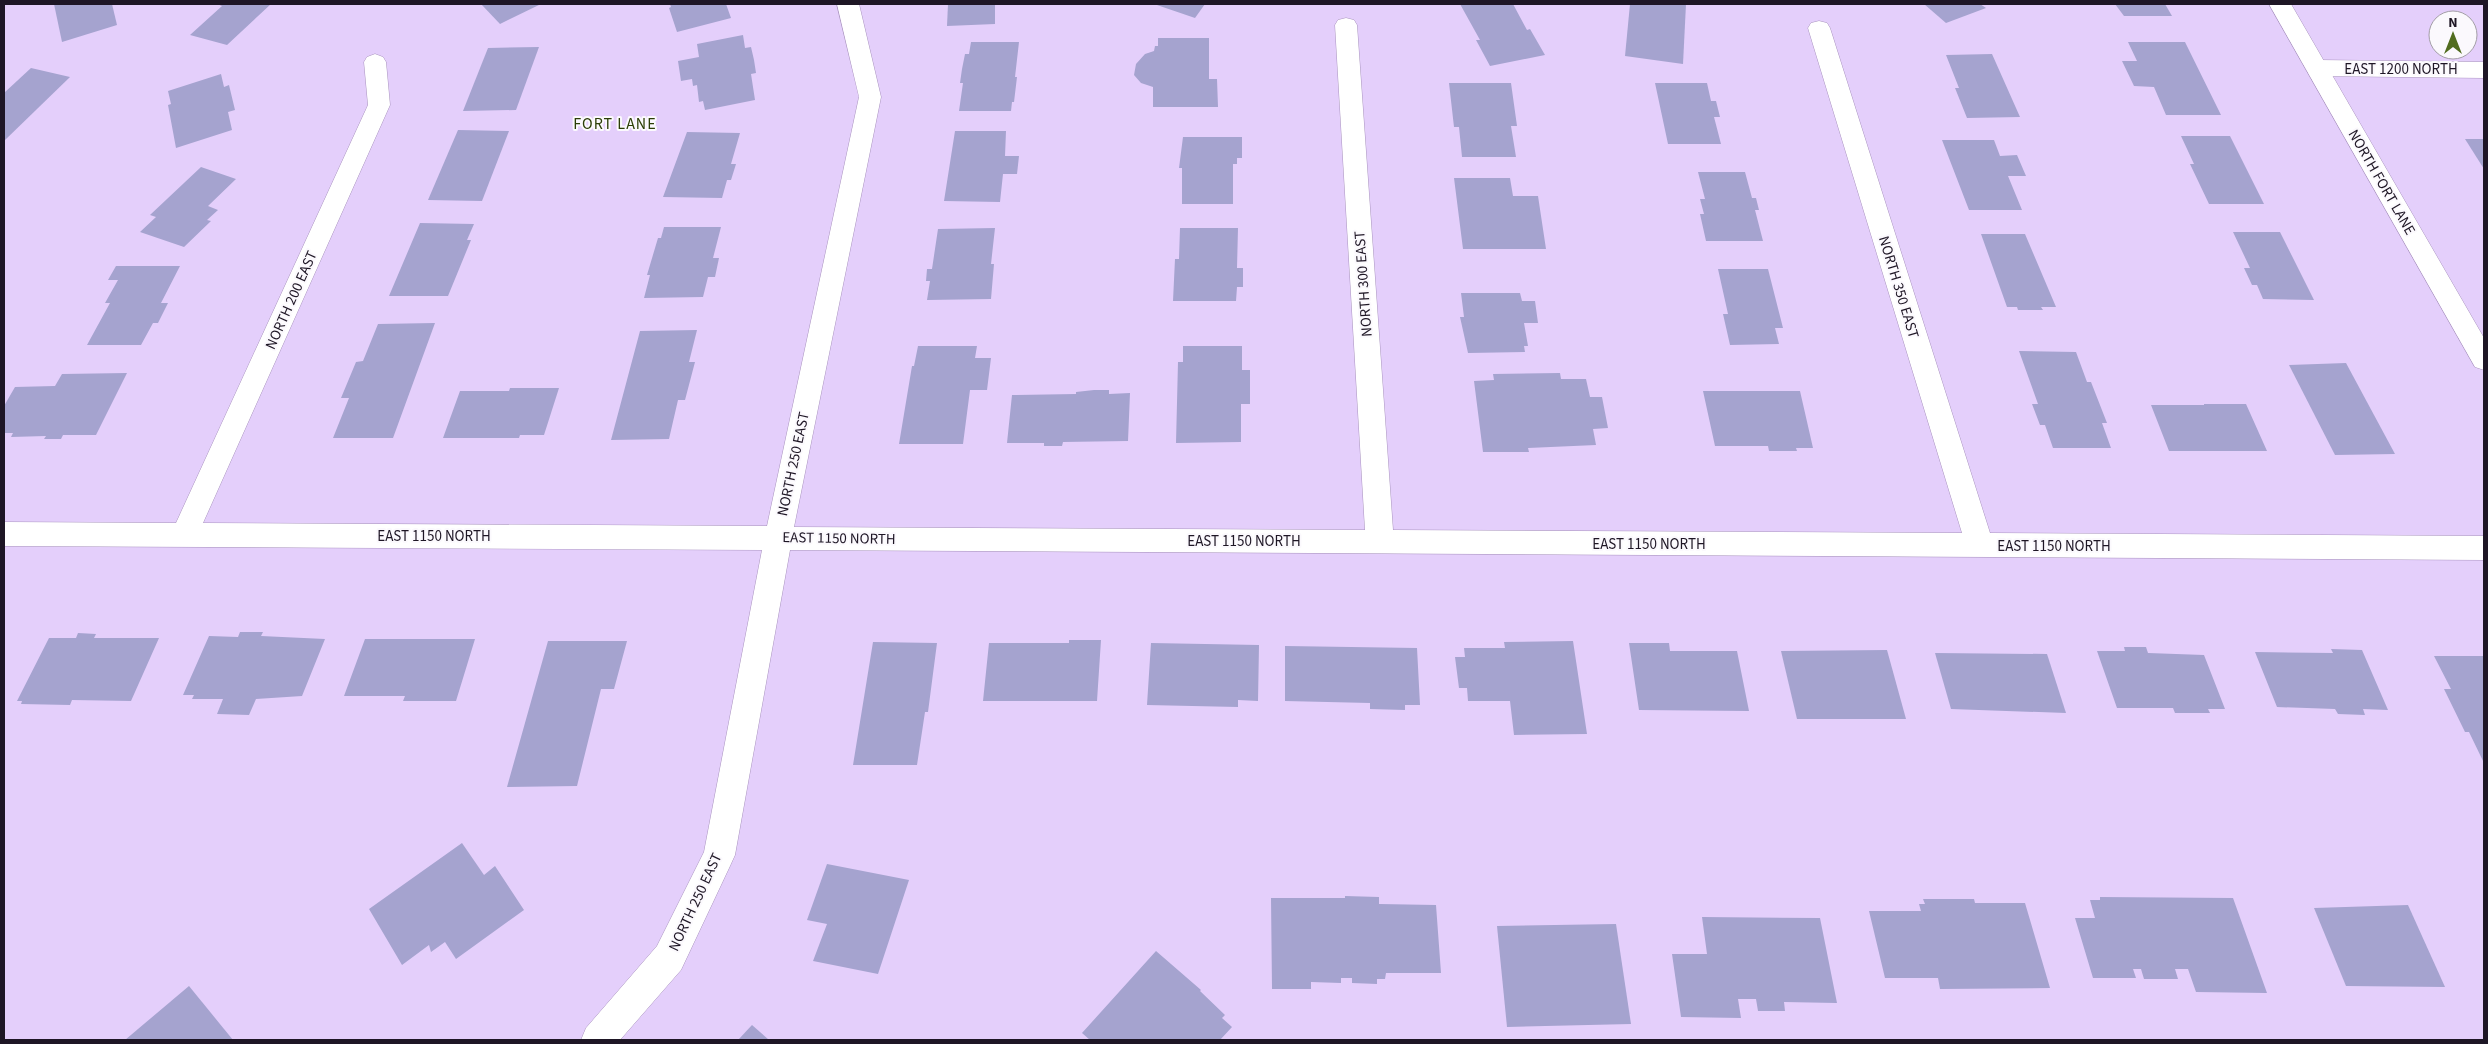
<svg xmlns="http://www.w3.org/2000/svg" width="2488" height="1044" viewBox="0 0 2488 1044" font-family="'Source Sans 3',sans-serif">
<rect width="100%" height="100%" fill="#e4cffb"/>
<g fill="#a5a3cf">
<path d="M54,4H112L117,25L62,42Z"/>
<path d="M217,4H271L227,45L190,35L222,6Z"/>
<path d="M481,4H541L500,24Z"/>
<path d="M670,4H726L731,18L677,32L669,8L671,7Z"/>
<path d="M948,4H995V24L947,26Z"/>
<path d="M1154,4H1205L1195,18Z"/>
<path d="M1460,4H1513L1527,30L1530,29L1545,55L1490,66L1476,40H1480Z"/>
<path d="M1630,4H1686L1683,64L1625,56Z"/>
<path d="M1924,4H1980L1986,8L1946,23Z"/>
<path d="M2115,4H2165L2172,16H2124Z"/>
<path d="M743,35L745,48L751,47L754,60L756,73L751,74L755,100L705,110L703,101L699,102L697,85L693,86L692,79L681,81L678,61L699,57L697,44Z"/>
<path d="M1158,38H1209V79H1217L1218,107H1153V87L1141,83L1134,75L1136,64L1145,54L1154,51L1155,46H1158Z"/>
<path d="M971,42H1019L1015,77H1017L1014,102H1012L1011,111H959L963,83H960L962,69L965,54H969Z"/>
<path d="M2128,42H2185L2221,115H2166L2154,87L2134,86L2122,61H2137Z"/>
<path d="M539,47L516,110L463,111L488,48Z"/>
<path d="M1992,54L2020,117L1967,118L1955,88H1959L1946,55Z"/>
<path d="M31,68L70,77L4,141V93Z"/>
<path d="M221,74L224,87L229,85L235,110L228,112L232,130L176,148L168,105L171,104L168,91Z"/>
<path d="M1449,83H1511L1517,126H1511L1516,157H1462L1459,127H1454Z"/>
<path d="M1655,83H1707L1711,101H1716L1720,117H1714L1721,144H1668Z"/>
<path d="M458,130L509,131L482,201L428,200Z"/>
<path d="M955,131H1006L1005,156H1019L1017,174H1003L1000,202L944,201Z"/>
<path d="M687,132L740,133L731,164H736L731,180H727L722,198L663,197Z"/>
<path d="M2181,136H2230L2264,204H2209L2190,164H2194Z"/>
<path d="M1183,137H1242V158H1237V164H1233V204H1182V168H1179Z"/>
<path d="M2465,139H2484V169Z"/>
<path d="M1942,140H1994L2000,156L2017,155L2026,176H2008L2022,210H1969Z"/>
<path d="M201,167L236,179L208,206L218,210L207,220L211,221L184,247L140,232L156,217L150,215Z"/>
<path d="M1698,172H1745L1752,198H1756L1759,210H1755L1763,241H1706L1700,214H1704L1700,199H1705Z"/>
<path d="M1454,178H1510L1513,196H1538L1546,249H1463Z"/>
<path d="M420,223L474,224L467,240H471L448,296H389Z"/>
<path d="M664,227H721L713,258H719L715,277H708L703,297L644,298L650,275H647L658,238H661Z"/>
<path d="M995,228L991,264H994L991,299L927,300L930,281H926L927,269H932L938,229Z"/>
<path d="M1180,228H1238L1237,268H1243V287H1237L1236,301H1173L1175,259H1179Z"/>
<path d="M2233,232H2280L2314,300L2263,299L2257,285H2252L2244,268H2250Z"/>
<path d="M1981,234H2025L2056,307H2041L2043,310H2018L2017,307H2007Z"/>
<path d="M116,266H180L161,303H168L158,323H153L141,345H87L110,303H105L118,280H108Z"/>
<path d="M1718,269H1768L1783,328H1775L1779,344L1730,345L1723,314H1728Z"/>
<path d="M1461,293H1520L1522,301H1535L1538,323H1524L1528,346H1524L1525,352L1468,353L1460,317H1464Z"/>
<path d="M435,323L393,438H333L349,398H341L356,362L363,361L378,324Z"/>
<path d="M697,330L689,362H695L685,400H678L669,439L611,440L640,331Z"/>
<path d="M918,346H977L975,358H991L987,390H970L963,444H899L912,366H914Z"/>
<path d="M1183,346H1242V370H1250V404H1241V442L1176,443L1178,362H1183Z"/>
<path d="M2019,351L2076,352L2087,382H2091L2107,423H2102L2111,448H2053L2045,425H2040L2032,404H2038Z"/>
<path d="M2346,363L2395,454L2335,455L2289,365Z"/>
<path d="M127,373L96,435H63L61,439H44L46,436L11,437L13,433H4V406L15,387L55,386L62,374Z"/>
<path d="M1560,373L1561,379H1586L1590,397H1602L1608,428L1593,429L1596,445L1528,448L1529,452H1483L1474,381L1494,380L1493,374Z"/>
<path d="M510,388H559L544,435H520L519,438H443L460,391H509Z"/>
<path d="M1094,390H1109V394L1130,393L1128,441L1063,442L1062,446H1044V443H1007L1012,395L1076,394V392Z"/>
<path d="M1703,391H1800L1813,448H1796L1797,451H1769L1768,446H1715Z"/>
<path d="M2204,404H2246L2267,451H2169L2151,405H2204Z"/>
<path d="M240,632H263L261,636L325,639L302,696L256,699L249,715L217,714L223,699H192L194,695H183L209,636L238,637Z"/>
<path d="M78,633L96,634L94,638H159L131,701L72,700L70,705L21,704L22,701H17L49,638H76Z"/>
<path d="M365,639H475L456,701H403L405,696H344Z"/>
<path d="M1069,640H1101L1097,701H983L989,643H1069Z"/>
<path d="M548,641H627L614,689H601L577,786L507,787Z"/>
<path d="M1573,641L1587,734L1514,735L1510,701H1468L1467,688H1459L1455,657H1465L1464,648H1505L1504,642Z"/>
<path d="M873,642L937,643L928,712H925L917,765H853Z"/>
<path d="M1151,643L1259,645L1258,701L1238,700V707L1147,705Z"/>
<path d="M1629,643H1669L1670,651H1737L1749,711L1639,710Z"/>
<path d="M1285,646L1417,648L1420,705H1405V710L1370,709V703L1285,701Z"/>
<path d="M2124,647H2146L2148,653L2204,655L2225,709H2208L2210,713H2175L2173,708H2117L2097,651H2125Z"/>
<path d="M2331,649L2362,650L2388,710L2363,709L2365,715L2338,714L2335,709L2277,707L2255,652L2333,653Z"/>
<path d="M1887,650L1906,719H1797L1781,651Z"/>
<path d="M1935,653L2047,654L2066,713L1951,709Z"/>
<path d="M2434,656H2484V763L2469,732H2465L2444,689H2451Z"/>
<path d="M462,843L484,875L495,866L524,910L456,959L445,942L431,952L429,945L402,965L369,909Z"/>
<path d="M827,864L909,880L878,974L813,961L827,924L807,920Z"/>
<path d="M1345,896L1379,897V904L1436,905L1441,973H1386L1385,979H1377V984L1352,983V978H1341V983L1311,982V989H1272L1271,898H1345Z"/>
<path d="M2100,897L2233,898L2267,993L2196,992L2188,969H2175L2178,979H2144L2141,969H2133L2136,978H2093L2075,918H2095L2090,900H2100Z"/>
<path d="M1923,899H1974L1975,903H2025L2050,988L1940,989L1938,978H1885L1869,911H1921L1919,904H1925Z"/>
<path d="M2408,905L2445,987L2346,986L2314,908Z"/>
<path d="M1702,917L1820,918L1837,1003L1784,1002L1785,1011H1758L1756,999H1738L1741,1018L1681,1017L1672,954H1707Z"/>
<path d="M1616,924L1631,1024L1507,1027L1497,926Z"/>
<path d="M1156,951L1201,990L1200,991L1225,1015L1222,1018L1232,1027L1220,1040H1090L1082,1033Z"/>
<path d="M189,986L233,1040H125Z"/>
<path d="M752,1025L769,1040H738Z"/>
</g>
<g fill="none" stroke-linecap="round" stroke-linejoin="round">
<g stroke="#a994be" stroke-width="1">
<g id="minor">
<path d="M837,4H859L881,97L794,527L1365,530L1335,25L1338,20L1346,18L1354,20L1357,25L1393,530L1962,533L1808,28L1811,23L1819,21L1827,23L1830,28L1990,533L2484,536V560L790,550L735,855L730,866L681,970L620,1040H581L586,1028L657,946L704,852L762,550L4,546V522L176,523L368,105L364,62L367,57L375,54L383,57L386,62L390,105L203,523L767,526L859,97Z"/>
<path d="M2317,60L2484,62V78L2317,76L2309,73L2306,68L2309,63Z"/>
</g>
</g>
<g stroke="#a994be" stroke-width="1">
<path id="tertiary" d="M2269,4H2291L2484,338V370L2475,367Z"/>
</g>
<use href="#minor" fill="#fff" fill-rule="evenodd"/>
<use href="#tertiary" fill="#fff" fill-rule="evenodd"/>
</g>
<g text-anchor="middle" stroke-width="4" stroke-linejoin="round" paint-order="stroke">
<g font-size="15" fill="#1e1625" stroke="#fbf9fd">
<text x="2401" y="74">EAST 1200 NORTH</text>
<text transform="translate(2382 182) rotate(60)" y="5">NORTH FORT LANE</text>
<text transform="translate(1363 284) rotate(-94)" y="5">NORTH 300 EAST</text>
<text transform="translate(1899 287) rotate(73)" y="5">NORTH 350 EAST</text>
<text transform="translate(291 300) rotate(-66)" y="5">NORTH 200 EAST</text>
<text transform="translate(793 464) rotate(-78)" y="5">NORTH 250 EAST</text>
<text x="434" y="541">EAST 1150 NORTH</text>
<text transform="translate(839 538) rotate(1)" y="5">EAST 1150 NORTH</text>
<text x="1244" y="546">EAST 1150 NORTH</text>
<text x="1649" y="549">EAST 1150 NORTH</text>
<text x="2054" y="551">EAST 1150 NORTH</text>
<text transform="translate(695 902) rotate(-65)" y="5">NORTH 250 EAST</text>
</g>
<g font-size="16" letter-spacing="1" fill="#2c3e07" stroke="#fbf9fd">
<text x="615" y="129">FORT LANE</text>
</g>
</g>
<rect width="2488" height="1044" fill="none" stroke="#1e1625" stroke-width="10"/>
<g transform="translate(2453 35)"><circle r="24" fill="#fbf9fd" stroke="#a39ea7"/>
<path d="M0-4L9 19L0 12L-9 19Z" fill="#516c1f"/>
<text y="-8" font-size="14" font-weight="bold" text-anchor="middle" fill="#1e1625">N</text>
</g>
</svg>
